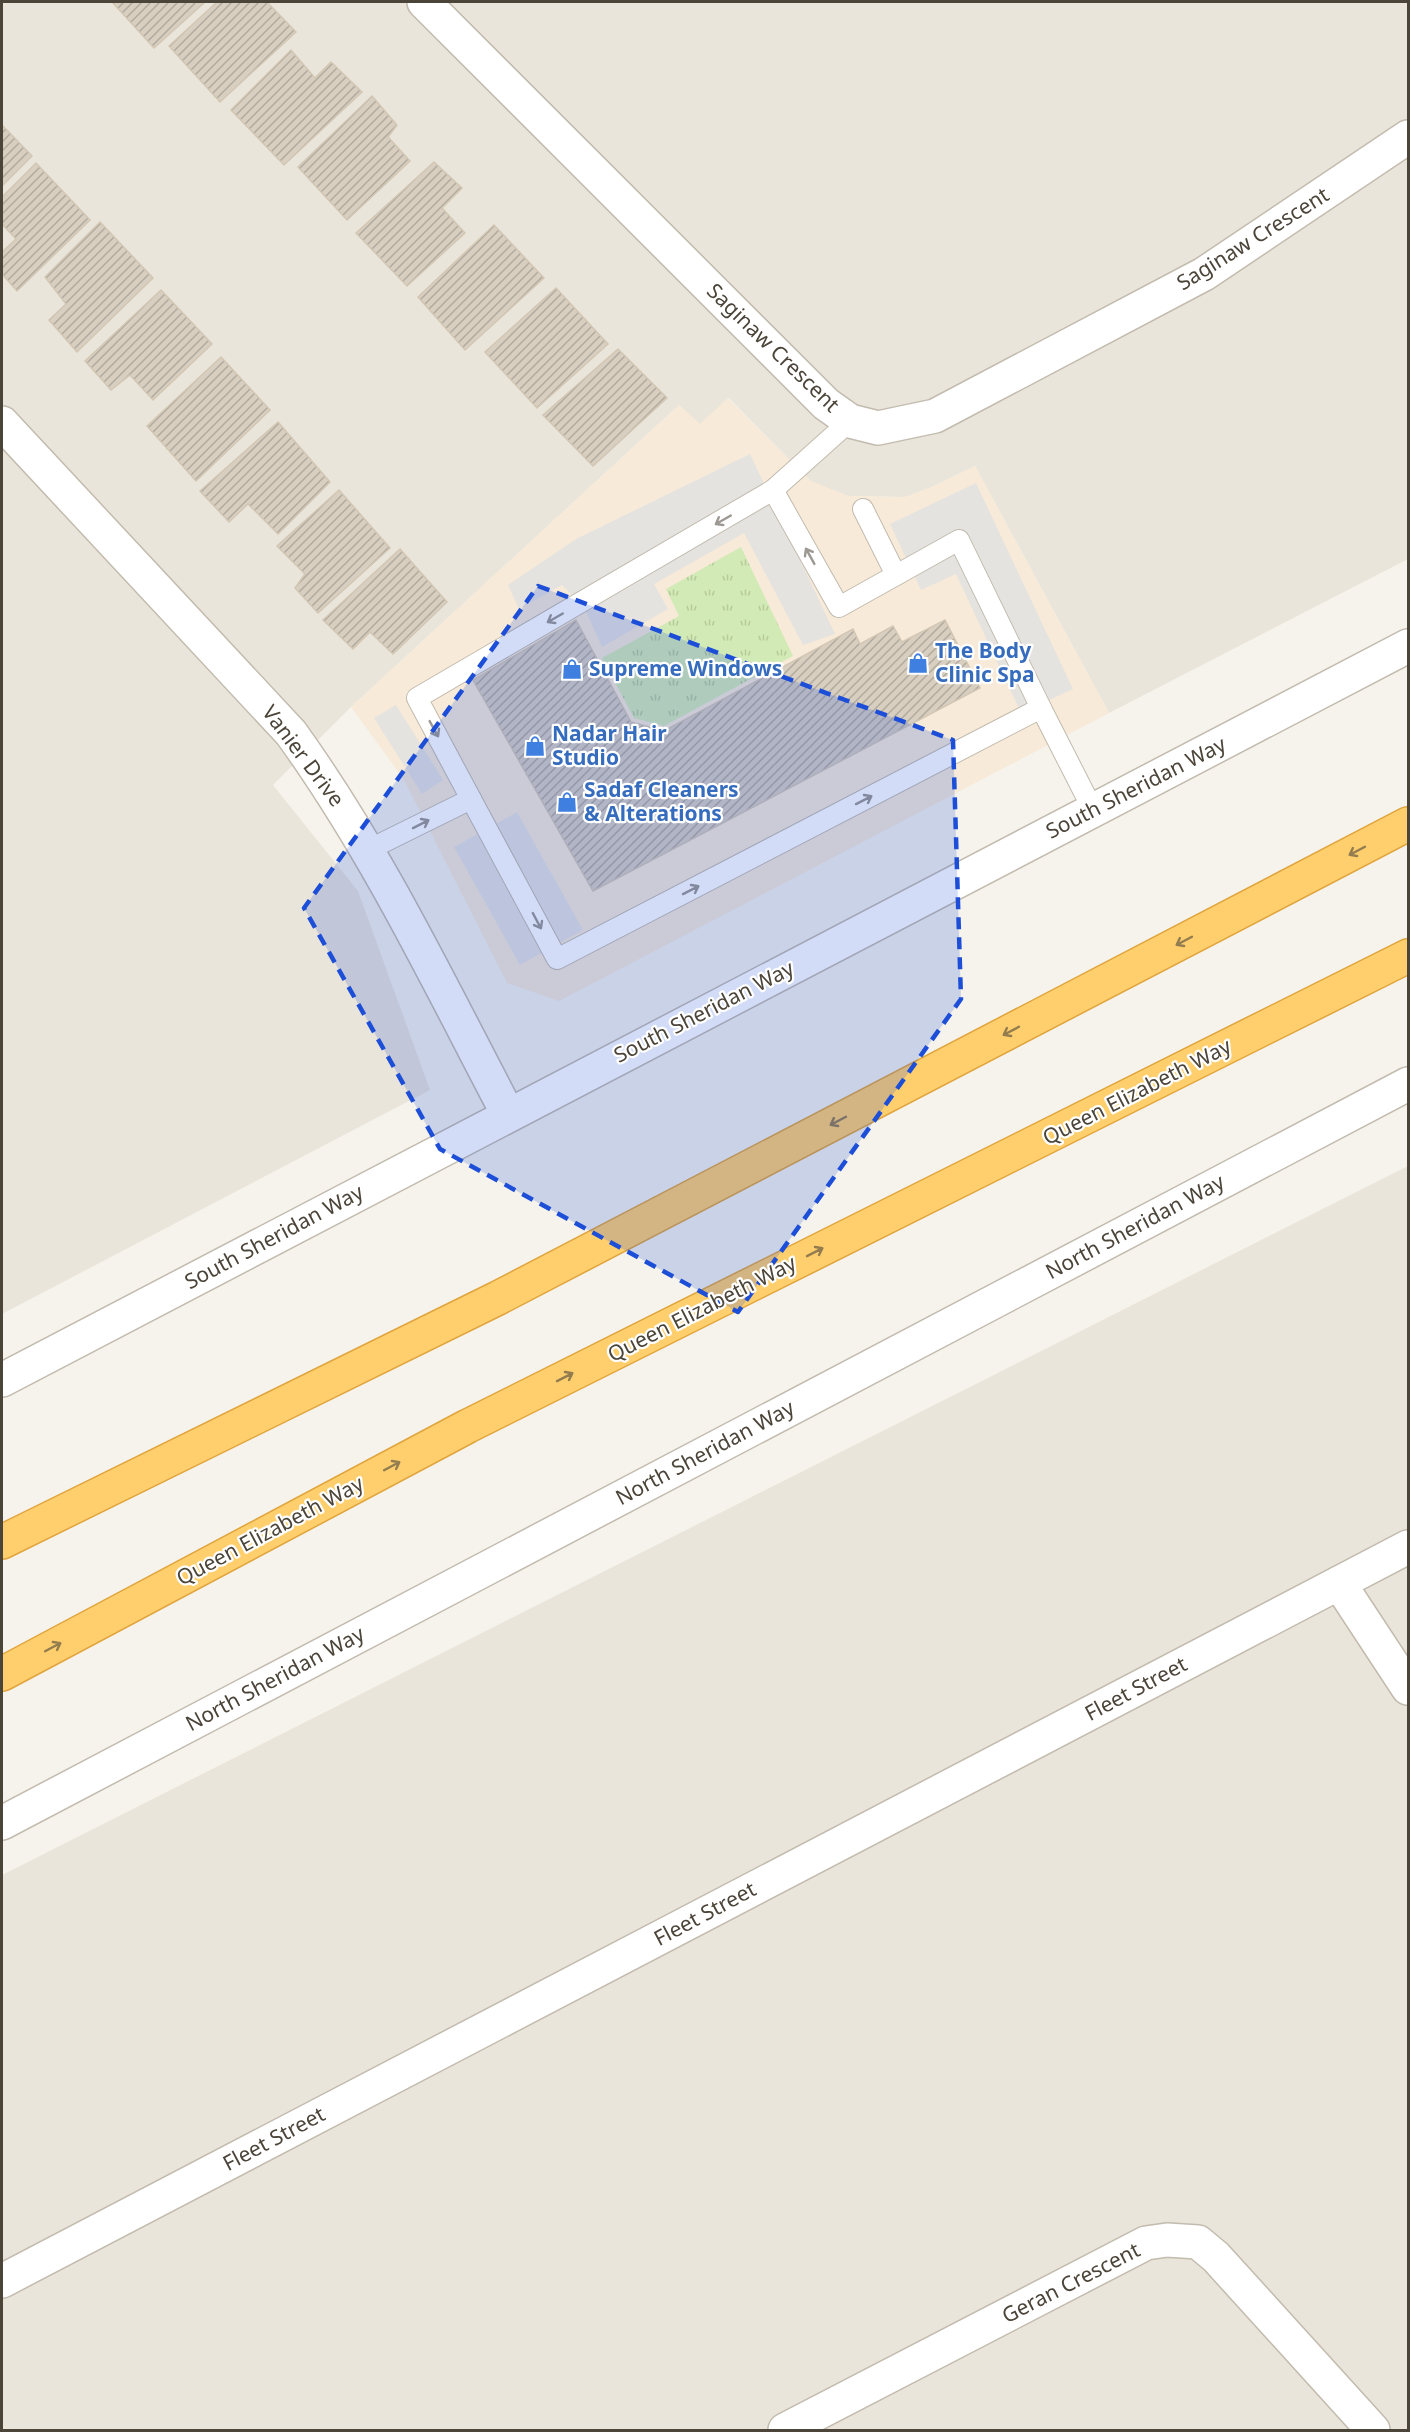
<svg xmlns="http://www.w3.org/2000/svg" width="1410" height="2432" viewBox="0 0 1410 2432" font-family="'Noto Sans',sans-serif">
<defs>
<pattern id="park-tufts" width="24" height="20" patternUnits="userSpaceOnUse" patternTransform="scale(1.5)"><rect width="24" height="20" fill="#d2eab5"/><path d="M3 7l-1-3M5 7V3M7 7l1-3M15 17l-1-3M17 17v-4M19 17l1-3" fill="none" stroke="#b6ca9c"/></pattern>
<pattern id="building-hatch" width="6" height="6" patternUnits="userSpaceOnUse" patternTransform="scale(1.5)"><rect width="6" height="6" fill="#d8cfc1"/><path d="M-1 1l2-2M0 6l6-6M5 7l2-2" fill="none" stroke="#b1aa9e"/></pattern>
</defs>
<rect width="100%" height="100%" fill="#f6f3ec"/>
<g fill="#eae5da">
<path d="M2,2H1408V559L1109,713L975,466L932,487L905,497L848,496L811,482L729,398L700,425L679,405L351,707L273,785L358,891L430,1090L2,1314Z"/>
<path d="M1408,1166V2430H2V1875Z"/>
</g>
<path fill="#f7ead8" d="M728,398L811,481L848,496L905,497L932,487L975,466L1109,713L559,1001L507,983L403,778L351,707L679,405L700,424Z"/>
<path fill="url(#park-tufts)" d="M741,547L793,656L664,726L634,718L602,658L679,616L666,589Z"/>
<g fill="#e5e3e0">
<path d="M750,454L835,634L803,645L744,533L654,584L668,609L602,647L584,607L562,585L519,609L508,585L576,539Z"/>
<path d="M976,483L1073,689L1021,713L956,574L921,590L890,524Z"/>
<path d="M396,705L443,780L422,794L374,718Z"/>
<path d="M517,812L583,930L520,965L454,847Z"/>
</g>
<g fill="url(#building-hatch)" stroke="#d3c7b4" stroke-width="1.5">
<path d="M112,2H205L154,48Z"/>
<path d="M217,2H267L296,32L220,102L169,46Z"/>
<path d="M291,50L315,78L331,62L362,92L284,165L231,110Z"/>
<path d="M372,96L397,125L388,137L410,161L347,220L298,167Z"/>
<path d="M2,125L32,156L2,186Z"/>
<path d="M434,162L462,188L442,208L465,233L407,286L356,233Z"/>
<path d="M36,163L90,220L17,291L2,274V252L16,239L2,224V197Z"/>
<path d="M100,222L153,278L77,352L49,320L66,304L45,277Z"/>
<path d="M494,225L544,278L465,350L418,297Z"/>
<path d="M556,288L608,344L537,408L485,352Z"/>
<path d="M161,290L212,344L153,400L130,375L111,390L85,361Z"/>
<path d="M618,349L667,398L593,466L543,415Z"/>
<path d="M221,357L270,410L196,481L147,426Z"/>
<path d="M278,422L330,482L278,534L248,504L229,522L200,491Z"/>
<path d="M339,490L390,548L318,613L295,588L305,574L277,546Z"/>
<path d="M400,549L447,602L393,654L370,632L353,649L323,620Z"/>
<path d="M576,620L631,722L664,731L853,629L860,644L893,626L902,642L945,620L980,688L593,891L473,680Z"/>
</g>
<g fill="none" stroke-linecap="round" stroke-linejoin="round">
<g stroke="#c2bbae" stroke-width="22">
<g id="service">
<path d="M863,509L896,575"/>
<path d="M1041,708L1093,810"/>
<path d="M471,799L417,698L773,490L850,421"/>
<path d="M368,850L471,799L557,959L1041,708L959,540L839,607L773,490"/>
</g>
</g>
<g stroke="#c2bbae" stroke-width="36">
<g id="minor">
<path d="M424,2L826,404L850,421L878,428L935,416L1204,274L1408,137"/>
<path d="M2,423L291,733C377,852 440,985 508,1114"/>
<path d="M1339,1583L1408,1688"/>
<path d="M2,2281L1408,1547"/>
<path d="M785,2430L1146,2243L1167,2240L1198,2242L1216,2257L1373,2430"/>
</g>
</g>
<g stroke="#c2bbae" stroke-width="36">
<g id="tertiary">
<path d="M2,1380L1408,646"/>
<path d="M2,1823L1408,1084"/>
</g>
</g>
<g stroke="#e0a43c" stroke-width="36">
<g id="motorway">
<path d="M2,1542L498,1298L1408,824"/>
<path d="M2,1674L468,1426L1408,956"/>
</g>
</g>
<use href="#service" stroke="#fff" stroke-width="20"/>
<use href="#minor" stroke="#fff" stroke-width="33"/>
<use href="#tertiary" stroke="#fff" stroke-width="33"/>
<use href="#motorway" stroke="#ffcf6e" stroke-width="33"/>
</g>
<defs><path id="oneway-shaft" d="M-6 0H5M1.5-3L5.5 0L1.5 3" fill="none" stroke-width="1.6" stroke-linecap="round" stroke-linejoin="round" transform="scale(1.5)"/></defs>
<g stroke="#9c9892">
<use href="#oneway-shaft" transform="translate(723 520) rotate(150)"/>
<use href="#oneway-shaft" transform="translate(810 556) rotate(-119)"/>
<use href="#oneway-shaft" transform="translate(555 618) rotate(150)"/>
<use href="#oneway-shaft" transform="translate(434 729) rotate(61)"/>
<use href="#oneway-shaft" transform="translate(864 800) rotate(-27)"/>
<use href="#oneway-shaft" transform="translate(421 824) rotate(-27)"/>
<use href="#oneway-shaft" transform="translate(691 890) rotate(-27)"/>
<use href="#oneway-shaft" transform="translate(537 921) rotate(62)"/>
</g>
<g stroke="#937c4e">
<use href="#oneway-shaft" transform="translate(1357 851) rotate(152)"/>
<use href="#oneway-shaft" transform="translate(1184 941) rotate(152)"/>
<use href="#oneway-shaft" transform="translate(1011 1031) rotate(152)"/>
<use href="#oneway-shaft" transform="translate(838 1121) rotate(152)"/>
<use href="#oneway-shaft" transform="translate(815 1252) rotate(-27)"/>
<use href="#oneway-shaft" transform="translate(565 1377) rotate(-27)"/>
<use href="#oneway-shaft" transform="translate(392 1466) rotate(-28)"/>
<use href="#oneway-shaft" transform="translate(53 1647) rotate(-28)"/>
</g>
<path fill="#1d4ed8" fill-opacity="0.2" stroke="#1d4ed8" stroke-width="4.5" stroke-dasharray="12 8" stroke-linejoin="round" d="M538,586L953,740L961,999L738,1312L440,1149L304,908Z"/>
<defs>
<g id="shop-bare" transform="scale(1.62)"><path d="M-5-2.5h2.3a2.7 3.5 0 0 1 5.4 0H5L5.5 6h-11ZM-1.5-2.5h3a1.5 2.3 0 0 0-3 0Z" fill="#3f7fe0" stroke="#fff" stroke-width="2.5" paint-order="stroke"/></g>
</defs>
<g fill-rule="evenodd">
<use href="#shop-bare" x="918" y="663"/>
<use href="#shop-bare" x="572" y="669"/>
<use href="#shop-bare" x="535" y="746"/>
<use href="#shop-bare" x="567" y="802"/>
</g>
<g text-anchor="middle" stroke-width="4.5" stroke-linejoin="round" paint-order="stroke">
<g font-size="21" fill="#4b4439" stroke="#fff">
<text transform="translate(1253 239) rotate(-32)" y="7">Saginaw Crescent</text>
<text transform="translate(773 348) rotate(44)" y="7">Saginaw Crescent</text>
<text transform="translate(303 756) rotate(53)" y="7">Vanier Drive</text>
<text transform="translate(1136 788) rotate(-27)" y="7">South Sheridan Way</text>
<text transform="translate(704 1012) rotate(-27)" y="7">South Sheridan Way</text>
<text transform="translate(1137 1092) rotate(-27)" y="7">Queen Elizabeth Way</text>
<text transform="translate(1135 1227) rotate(-28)" y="7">North Sheridan Way</text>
<text transform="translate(274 1237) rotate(-28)" y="7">South Sheridan Way</text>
<text transform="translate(702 1309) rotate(-27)" y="7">Queen Elizabeth Way</text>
<text transform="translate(705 1453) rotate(-28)" y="7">North Sheridan Way</text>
<text transform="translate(270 1531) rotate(-28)" y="7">Queen Elizabeth Way</text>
<text transform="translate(275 1679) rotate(-28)" y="7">North Sheridan Way</text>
<text transform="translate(1136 1689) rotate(-28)" y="7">Fleet Street</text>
<text transform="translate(705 1914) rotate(-28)" y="7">Fleet Street</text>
<text transform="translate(274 2139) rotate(-28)" y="7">Fleet Street</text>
<text transform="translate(1071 2283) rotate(-27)" y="7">Geran Crescent</text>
</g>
<g font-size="21" font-weight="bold" fill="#366cbe" stroke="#fff" text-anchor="start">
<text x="935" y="658">The Body<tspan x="935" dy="24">Clinic Spa</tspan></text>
<text x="589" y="676">Supreme Windows</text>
<text x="552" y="741">Nadar Hair<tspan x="552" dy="24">Studio</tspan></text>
<text x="584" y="797">Sadaf Cleaners<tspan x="584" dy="24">&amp; Alterations</tspan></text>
</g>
</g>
<rect width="1410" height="2432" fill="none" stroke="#4b4439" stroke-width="6"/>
</svg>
